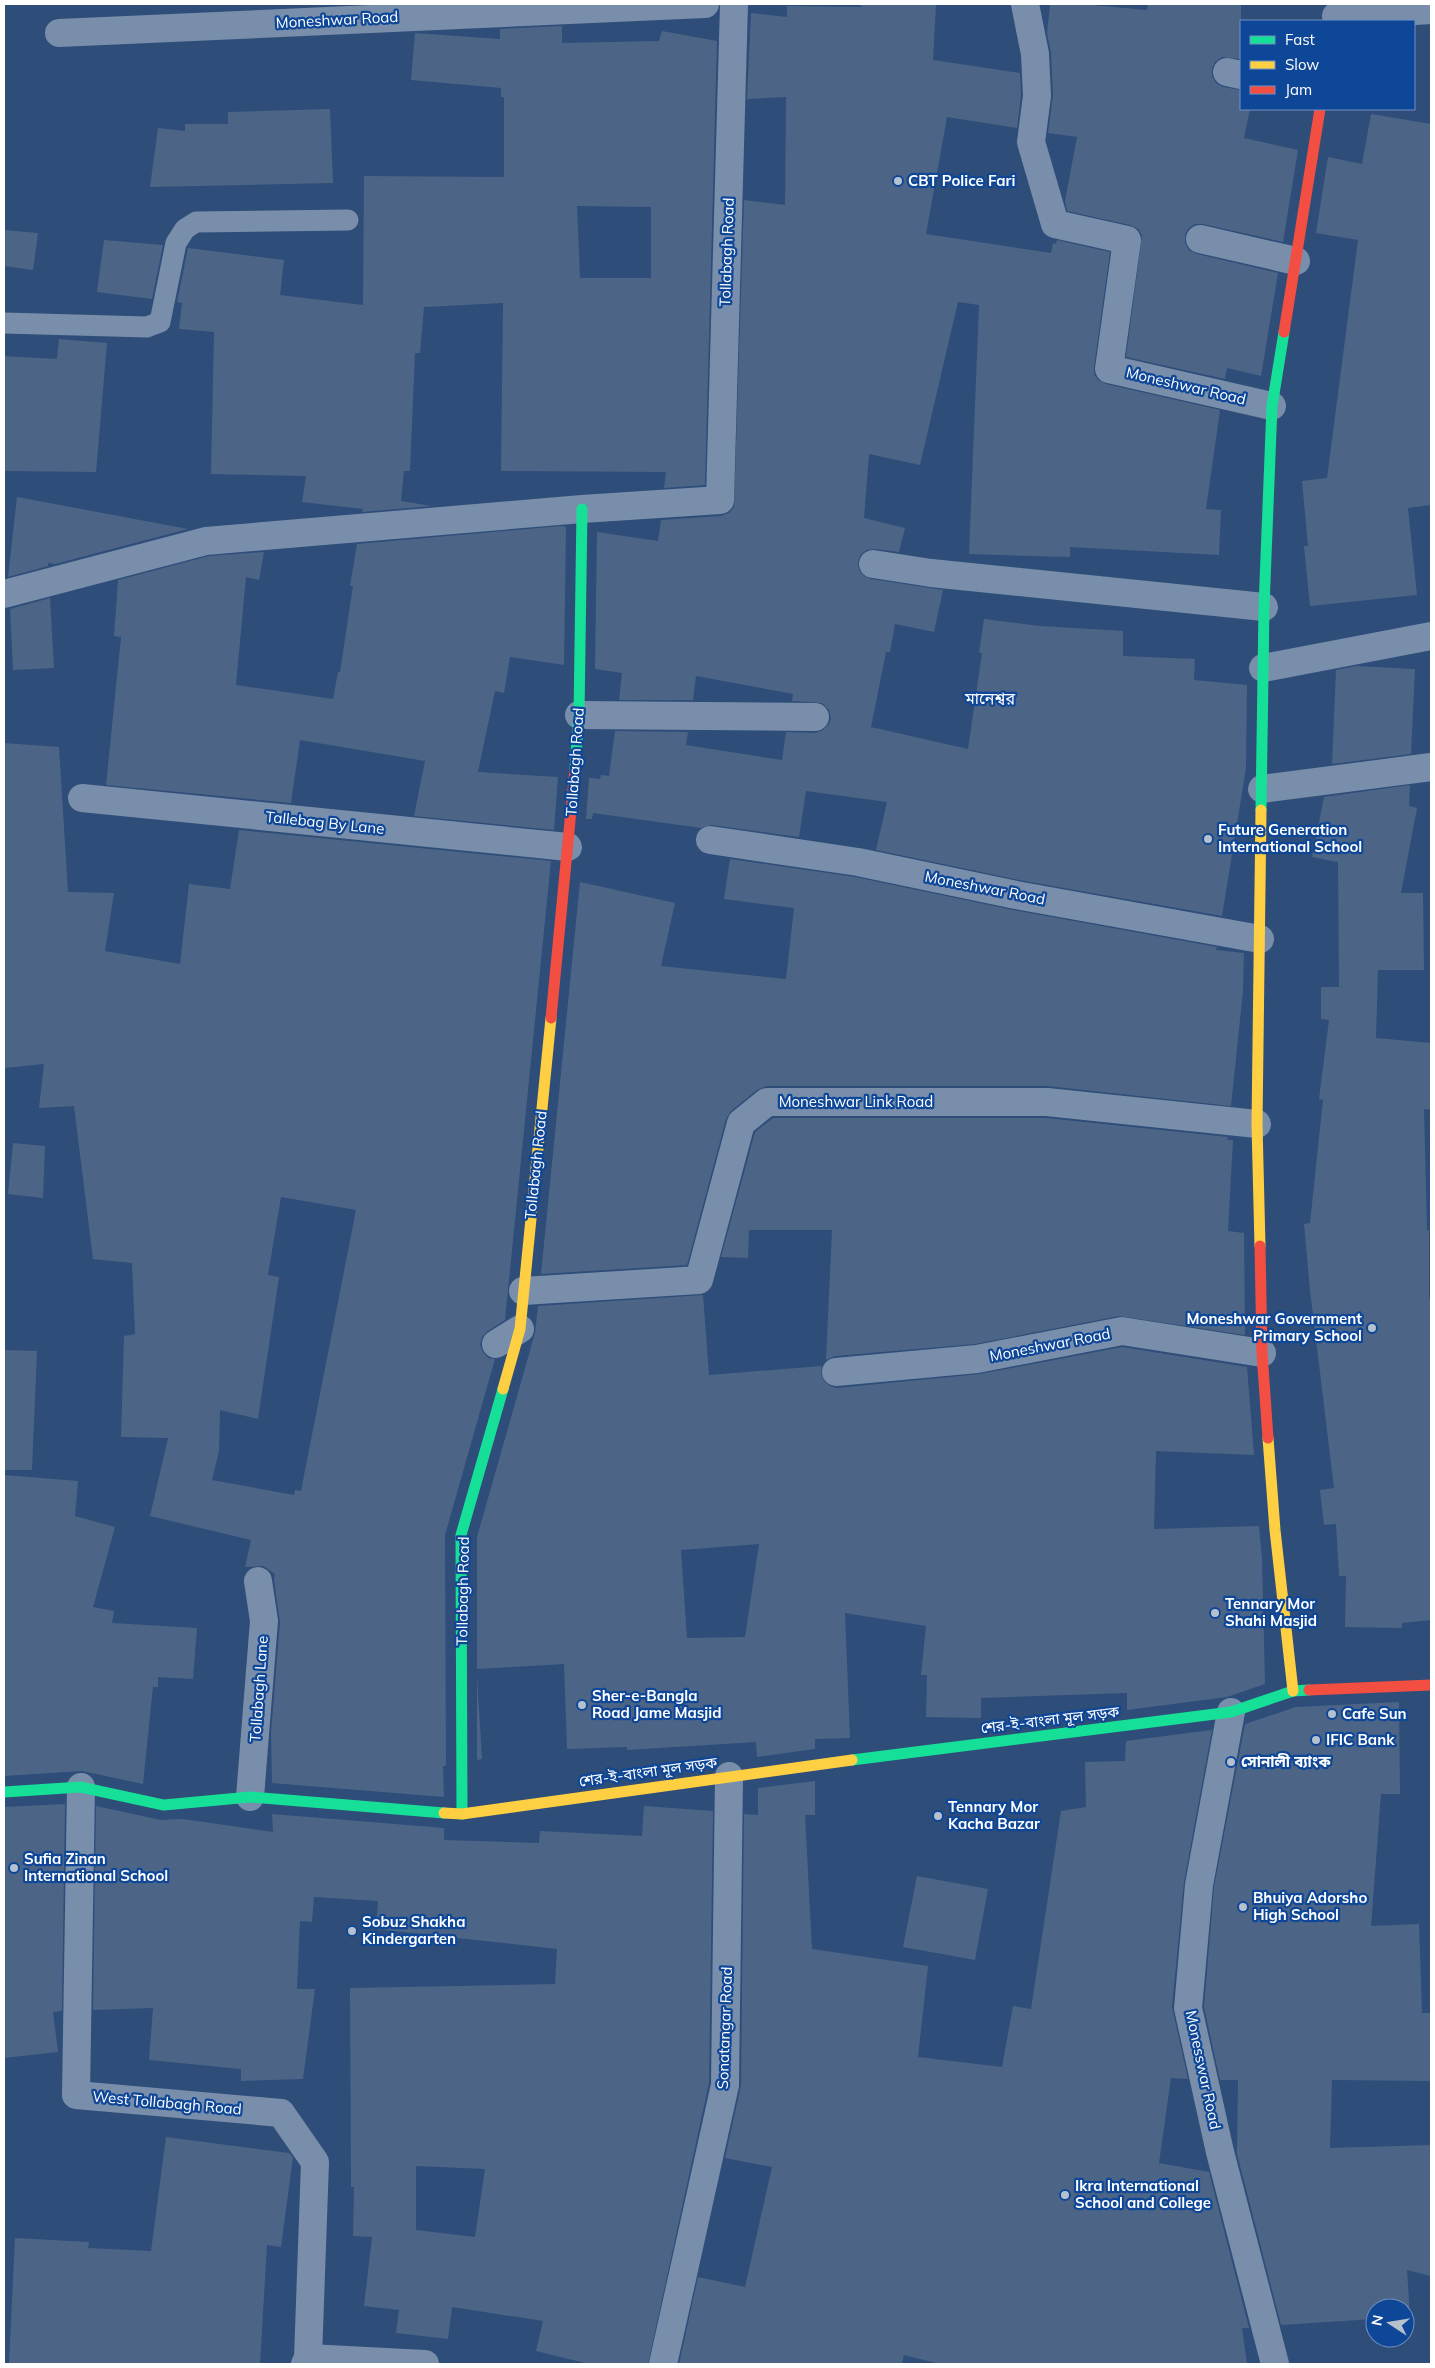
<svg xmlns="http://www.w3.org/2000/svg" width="1435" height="2368" viewBox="0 0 1435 2368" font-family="Mulish,'Noto Sans Bengali',sans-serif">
<rect width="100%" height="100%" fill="#2e4d78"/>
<g fill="#4c6587" fill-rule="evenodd">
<path d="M861,4H936L933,60L1020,73L1021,95L1017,128L947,117L926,234L1051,253L1053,243L1056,244L1057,240L1110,252L1094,367V374L1098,380L1106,384L1220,410L1206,509L1221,510L1219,555L1070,547V557L969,554L979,305L958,302L920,465L869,454L864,518L905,528L899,552L875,549L867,550L861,554L858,561L859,570L864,576L871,579L943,590L934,632L895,624L890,652H886L871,727L968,749L982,653H979L984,619L1040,626L1123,631V656L1195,659L1194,680L1247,685L1246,768L1222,916L1019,880L876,850L887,802L806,791L799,837L712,825L701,828L593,813L592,819H586L589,778L600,779L601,775L609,776L615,731L688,732L686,745L782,760L786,732L815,733L823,730L829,724L831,718L829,710L822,703L792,701L793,694L696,676L693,700H619L622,673L595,669L597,532L658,541L661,520L721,516L729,513L734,507L744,200L785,205L786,97L747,99L751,13L787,17V6L861,7Z"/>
<path d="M1050,4H1080L1147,10L1148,4H1241V59L1222,57L1215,62L1212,68V76L1216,83L1223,87L1241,90V109H1250L1244,138L1298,150L1283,242L1203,224H1195L1188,229L1185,235V243L1189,250L1197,254L1278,273L1261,376L1227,368L1225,379L1126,357L1142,235L1138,229L1130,225L1067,211L1065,201L1077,137L1048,133L1053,95L1051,53L1047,33Z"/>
<path d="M562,26V43L659,41L662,31L717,41L705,485L664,488L666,472L501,471L503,303L424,307L420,353H415L410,471H404L401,501L432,506L362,512L363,509L302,502L306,476L211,474L214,332L179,329L182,303L177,302L188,248L284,260L280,295L363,305L364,176L504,177V97H501V88L411,80L415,33L500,39V29ZM577,206L651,207V278H580Z"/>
<path d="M330,109L333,183L150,187L158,128L185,131V124H228V112Z"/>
<path d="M1371,114L1431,124V505L1408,508L1417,595L1310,606L1304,546H1308L1302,481L1327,478L1358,240L1316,233L1328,157L1362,164Z"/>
<path d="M4,230L38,233L33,270L4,266Z"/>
<path d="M104,240L163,245L152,299L97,292Z"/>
<path d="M59,339L107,343L96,472L4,471V356L57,359Z"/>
<path d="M17,497L188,529L55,564L48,563V566L8,577Z"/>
<path d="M562,526L566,527L564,665L510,657L504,693L495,691L478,772L558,777L554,830L414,816L425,761L300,740L291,803L106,785L121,637L114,636L118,580L209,556L264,552L259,580L246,577L236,685L333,699L338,672H340L353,586H350L357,544Z"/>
<path d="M50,598L54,668L13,670L10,609Z"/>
<path d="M1356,666L1415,669L1411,754L1332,764L1336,670Z"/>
<path d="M4,743L59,747L68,892L114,893L105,951L180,964L189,884L230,889L239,830L551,861L505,1320L488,1331L482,1337L480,1345L483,1352L488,1358L495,1359L445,1535L446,1766H443L444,1797L272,1783L271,1733L280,1622L274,1580L275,1574L263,1566L245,1567L251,1540L150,1516L168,1438L121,1437L124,1336L135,1334L132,1263L93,1259L74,1106L39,1108L44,1064L4,1068ZM281,1197L356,1210L301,1491L295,1490L294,1495L212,1480L219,1451L220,1410L258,1419L279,1277L268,1275Z"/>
<path d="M1410,785L1409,806L1417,808L1401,893H1423L1424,970H1378L1376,1038L1431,1043V1110L1424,1109L1427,1230L1429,1231V1299H1431V1620L1402,1623V1628L1345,1627L1346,1576H1339L1336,1524L1324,1525L1320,1490L1334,1488L1310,1290L1304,1224L1310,1223L1323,1100L1319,1099L1329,1020L1321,1019V987H1339L1338,862L1312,857L1324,797Z"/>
<path d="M730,859L855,877L1013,910L1217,947L1216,950L1244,953L1243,991L1231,1106L1047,1086H766L757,1090L731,1111L726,1119L687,1265L541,1274L580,882L675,903L661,966L786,979L794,908L724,899Z"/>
<path d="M773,1118H1046L1228,1137L1227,1140H1233L1228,1231L1244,1233L1245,1335L1119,1316L975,1344L835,1356L826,1360L832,1230H749L748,1258L721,1257L755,1132Z"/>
<path d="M13,1143L45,1146L43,1198L8,1194Z"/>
<path d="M703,1295L709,1375L822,1366L821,1374L824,1381L830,1386L837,1388L980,1374L1122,1347L1247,1367L1254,1455L1156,1451L1154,1529L1259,1526L1262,1558L1265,1684L1227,1697L1127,1710V1693L981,1698V1718L926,1717L927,1675H921L926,1626L845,1613L850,1738L815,1739V1749L757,1757L756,1742L627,1750V1747L567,1749L564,1664L477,1669V1537L535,1333L538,1306ZM759,1544L745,1637L687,1638L681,1550Z"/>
<path d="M4,1350L37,1351L32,1470H4Z"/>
<path d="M4,1475L78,1481L75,1516L115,1527L93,1607L114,1611L112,1623L197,1628L193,1679L158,1677V1687H153L143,1784L82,1771L4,1776Z"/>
<path d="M477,1676L482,1759L477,1760Z"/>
<path d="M1399,1702L1400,1794H1381L1371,1926L1419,1924L1422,2013H1431V2081L1332,2080L1330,2148L1431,2145V2276L1407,2270L1410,2317H1405V2308H1375V2319L1281,2325L1237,2154L1238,2080H1220L1204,2007L1214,1887L1245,1724L1296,1707Z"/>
<path d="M1212,1730L1184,1882L1172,2007L1188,2079L1171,2078L1159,2163L1209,2172L1249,2328H1242L1247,2364H940L904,2355L902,2364H679L698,2277L745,2287L772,2167L725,2158L741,2085L744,1814L758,1815V1788L815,1781V1815H805L812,1949L928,1966L918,2057L1002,2067L1013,2006L1031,2009L1061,1811L1086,1807L1085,1762L1125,1761L1126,1741Z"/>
<path d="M65,1804L62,2011L53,2012L58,2052L4,2058V1807Z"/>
<path d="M96,1806L161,1820L183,1819L273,1832L272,1814L444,1828V1840L539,1843L540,1831L642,1836L644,1806L713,1811L709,2083L648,2364H589L536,2351L543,2321L452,2307L448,2339L396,2333L399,2310L364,2306L372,2237L353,2236L354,2187H351L350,1988L555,1984L557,1949L376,1929L378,1901L314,1897L312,1922L300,1921L297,1989H315L303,2079L241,2081V2069L149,2060L153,2008L93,2010ZM416,2166L485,2169L475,2237L416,2230Z"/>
<path d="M917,1876L988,1889L975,1960L903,1947Z"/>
<path d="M166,2137L289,2153L293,2157L281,2247L267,2245L260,2364H9L15,2238L89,2242L88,2248L151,2251Z"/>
</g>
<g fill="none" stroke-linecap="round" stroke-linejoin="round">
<path stroke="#788eab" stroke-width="21" d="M4,323L147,327L160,322L176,243L185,229L196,222L348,220"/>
<g stroke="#788eab" stroke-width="28">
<path d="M1025,4L1035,54L1037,96L1031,142L1055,224L1127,240L1109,369L1272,406"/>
<path d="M1336,16L1431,10"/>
<path d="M59,33L705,4"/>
<path d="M1227,72L1241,75"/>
<path d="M1200,239L1296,261"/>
<path d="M873,564L931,573L1264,607"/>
<path d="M4,594L206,541L582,509L720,500L734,4"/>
<path d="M1263,668L1431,636"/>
<path d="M579,715L815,717"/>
<path d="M1262,789L1431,767"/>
<path d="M82,798L568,847"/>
<path d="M710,840L858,862L1016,895L1260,939"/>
<path d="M523,1291L699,1280L741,1123L767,1102H1047L1257,1124"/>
<path d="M496,1344L520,1329"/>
<path d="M836,1372L977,1359L1122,1331L1262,1353"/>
<path d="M1231,1712L1199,1885L1188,2008L1220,2152L1275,2364"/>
<path d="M81,1787L76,2095L281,2113L315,2162L308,2358"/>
<path d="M250,1797L264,1621L258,1581"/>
<path d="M305,2364L308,2358L425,2364"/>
<path d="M663,2364L725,2085L729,1776"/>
</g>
<g stroke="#16e098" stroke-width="11">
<path d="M575,769L579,715L582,509"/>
<path d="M1261,810L1264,607L1272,406L1284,332"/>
<path d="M852,1760L1231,1712L1293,1691L1309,1690"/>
<path d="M4,1792L81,1787L164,1805L250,1797L444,1813"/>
<path d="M462,1814L461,1535L503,1389"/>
</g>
<g stroke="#ffcf43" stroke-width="11">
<path d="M1260,1246L1257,1124L1261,810"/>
<path d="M503,1389L520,1329L551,1018"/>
<path d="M1268,1438L1275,1530L1293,1691"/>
<path d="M444,1813L462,1814L852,1760"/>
</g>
<g stroke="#f24e42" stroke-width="11">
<path d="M1284,332L1320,109"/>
<path d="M551,1018L575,769"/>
<path d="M1260,1246L1262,1353L1268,1438"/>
<path d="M1309,1690L1431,1685"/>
</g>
</g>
<g fill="#b6c1d0" stroke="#0f4798" stroke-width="2">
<circle cx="898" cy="181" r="5"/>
<circle cx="1208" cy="839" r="5"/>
<circle cx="1372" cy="1328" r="5"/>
<circle cx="1215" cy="1613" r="5"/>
<circle cx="582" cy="1705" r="5"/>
<circle cx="1332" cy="1714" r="5"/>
<circle cx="1316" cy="1740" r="5"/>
<circle cx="1231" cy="1762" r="5"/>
<circle cx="938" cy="1816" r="5"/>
<circle cx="14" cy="1868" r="5"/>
<circle cx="1243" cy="1907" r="5"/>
<circle cx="352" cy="1931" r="5"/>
<circle cx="1065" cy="2195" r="5"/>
</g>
<g text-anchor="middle" stroke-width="4.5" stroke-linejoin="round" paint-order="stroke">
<g font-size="15" fill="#fff" stroke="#0f4798">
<text transform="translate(337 20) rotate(-3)" y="5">Moneshwar Road</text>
<text transform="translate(727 252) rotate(-88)" y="5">Tollabagh Road</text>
<text transform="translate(1186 386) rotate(13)" y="5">Moneshwar Road</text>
<text transform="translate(575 762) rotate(-86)" y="5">Tollabagh Road</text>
<text transform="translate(325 823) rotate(6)" y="5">Tallebag By Lane</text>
<text transform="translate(985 888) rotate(11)" y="5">Moneshwar Road</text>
<text x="856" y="1107">Moneshwar Link Road</text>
<text transform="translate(536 1165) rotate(-84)" y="5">Tollabagh Road</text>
<text transform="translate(1050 1345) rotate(-11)" y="5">Moneshwar Road</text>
<text transform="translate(463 1591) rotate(-89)" y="5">Tollabagh Road</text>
<text transform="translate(259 1689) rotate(-86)" y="5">Tollabagh Lane</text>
<text transform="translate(1050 1720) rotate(-7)" y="5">শের-ই-বাংলা মূল সড়ক</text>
<text transform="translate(648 1772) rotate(-8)" y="5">শের-ই-বাংলা মূল সড়ক</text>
<text transform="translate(725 2028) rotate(-88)" y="5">Sonatangar Road</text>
<text transform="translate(1203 2070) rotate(78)" y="5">Monesswar Road</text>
<text transform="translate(167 2103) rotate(5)" y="5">West Tollabagh Road</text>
</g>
<g font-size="15" font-weight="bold" fill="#fff" stroke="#0f4798" text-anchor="start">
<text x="908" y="186">CBT Police Fari</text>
<text x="1218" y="835">Future Generation<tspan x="1218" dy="17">International School</tspan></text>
<text x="1362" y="1324" text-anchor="end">Moneshwar Government<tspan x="1362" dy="17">Primary School</tspan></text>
<text x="1225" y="1609">Tennary Mor<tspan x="1225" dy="17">Shahi Masjid</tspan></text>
<text x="592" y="1701">Sher-e-Bangla<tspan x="592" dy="17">Road Jame Masjid</tspan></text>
<text x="1342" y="1719">Cafe Sun</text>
<text x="1326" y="1745">IFIC Bank</text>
<text x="1241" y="1767">সোনালী ব্যাংক</text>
<text x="948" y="1812">Tennary Mor<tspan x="948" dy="17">Kacha Bazar</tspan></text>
<text x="24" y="1864">Sufia Zinan<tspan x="24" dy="17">International School</tspan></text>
<text x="1253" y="1903">Bhuiya Adorsho<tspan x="1253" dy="17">High School</tspan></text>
<text x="362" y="1927">Sobuz Shakha<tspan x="362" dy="17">Kindergarten</tspan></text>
<text x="1075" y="2191">Ikra International<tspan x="1075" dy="17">School and College</tspan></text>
</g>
<g font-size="16" fill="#fff" stroke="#0f4798">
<text x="990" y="704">মানেশ্বর</text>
</g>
</g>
<rect width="1435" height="2368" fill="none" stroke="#ffffff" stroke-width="10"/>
<rect x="1240" y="20" width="175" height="90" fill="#0f4798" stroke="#6f91c1"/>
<rect x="1250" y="36" width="25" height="8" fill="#16e098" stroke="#6f91c1"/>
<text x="1285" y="45" font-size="15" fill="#ffffff">Fast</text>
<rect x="1250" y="61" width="25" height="8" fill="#ffcf43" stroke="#6f91c1"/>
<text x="1285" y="70" font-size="15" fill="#ffffff">Slow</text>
<rect x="1250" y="86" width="25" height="8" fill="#f24e42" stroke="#6f91c1"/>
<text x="1285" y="95" font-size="15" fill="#ffffff">Jam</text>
<g transform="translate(1390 2323) rotate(282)"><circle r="24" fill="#0f4798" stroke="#6f91c1"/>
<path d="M0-4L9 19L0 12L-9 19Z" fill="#b6c1d0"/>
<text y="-8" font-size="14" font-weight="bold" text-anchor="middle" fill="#ffffff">N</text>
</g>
</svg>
